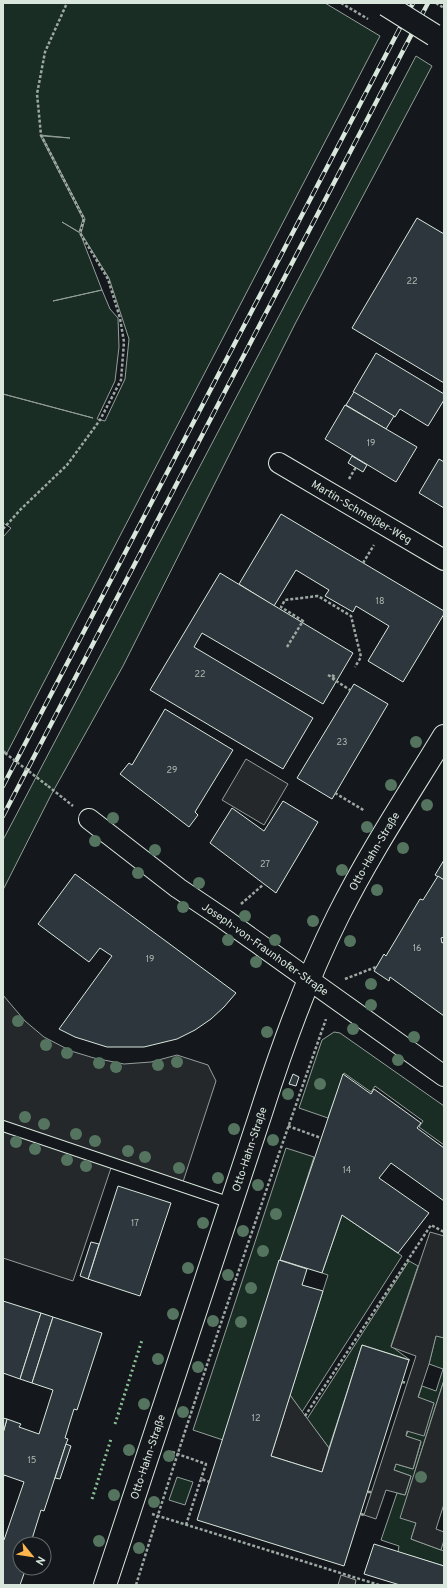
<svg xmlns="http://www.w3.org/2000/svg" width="447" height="1588" viewBox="0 0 447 1588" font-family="Overpass,sans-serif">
<rect width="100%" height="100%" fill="#14181c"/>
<g fill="#1a2d24" stroke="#939e99" fill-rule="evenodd">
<path d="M3,3H325L380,36L7,753L3,750V537L11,528L3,523V394L93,418L3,394ZM40,135L70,138L42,136L85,219L81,233L109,278L129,339L125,379L105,421L97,419L115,381L119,347L118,318L110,309L102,290L53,301L102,290L80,233L62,222L79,232L83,219Z"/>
<path d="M416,56L432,66L296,322L123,666L51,795L3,890V840Z"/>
<path d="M334,1032L340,1033L444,1106V1145L419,1127L423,1121L375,1086L371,1092L344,1073L328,1118L299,1108L322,1040Z"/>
<path d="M286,1148L314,1157L223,1440L193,1430Z"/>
<path d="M342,1215L402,1256L302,1412L290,1395L328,1275L322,1273Z"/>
<path d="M409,1261L418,1266L391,1346L410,1360L362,1345L329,1448L307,1419Z"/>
<path d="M436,1335L444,1338V1380L415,1471L416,1523L411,1539L444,1551V1566L398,1552L399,1546L381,1540L397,1493L405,1495L411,1476L394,1470L396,1464L413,1469L421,1442L406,1436C410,1422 429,1418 434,1403L418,1398L422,1386L436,1391L443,1369L429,1364Z"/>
<path d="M177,1477L193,1482L185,1505L169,1500Z"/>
</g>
<g fill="#24282b" stroke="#939e99">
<path d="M246,759L288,784L264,825L222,800Z"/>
<path d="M3,995L25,1021L44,1037L71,1051L94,1058L124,1064L151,1062L177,1055L208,1065L216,1081L180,1191L111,1168L73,1281L3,1258Z"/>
<path d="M430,1232L444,1236V1338L436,1336L429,1364L418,1397L434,1403L424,1436L407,1431L406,1436L421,1441L413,1469L396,1464L394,1470L411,1476L405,1495L386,1490L376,1519L364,1515L416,1356L391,1347Z"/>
<path d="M444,1380V1504L436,1529L444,1532V1540L441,1550L411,1539L416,1523L400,1518Z"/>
<path d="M290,1395L329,1448L322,1472L271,1456Z"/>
<path d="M341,1575L356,1580L355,1585H338Z"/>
</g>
<g fill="#2c363c" stroke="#d8e6dc">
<path d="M417,218L444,234V383L352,328Z"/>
<path d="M376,353L444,394V400L428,426L400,409L395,417L353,392Z"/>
<path d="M354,392L394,416L386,429L346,405Z"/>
<path d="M345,405L417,447L396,482L325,439Z"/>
<path d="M352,456L367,465L363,472L348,463Z"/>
<path d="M439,459L444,462V508L419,493Z"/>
<path d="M281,514L444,611V614L403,682L368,661L389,626L356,606L353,612L325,596L329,590L296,570L274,606L239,584Z"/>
<path d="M220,573L353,653L323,704L202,633L194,647L313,718L283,769L150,690Z"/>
<path d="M354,684L388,704L332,799L297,778Z"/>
<path d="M165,709L233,750L195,812L198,815L189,827L120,774L129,763L132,765Z"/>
<path d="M283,801L318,822L276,893L210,843L232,808L264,831Z"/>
<path d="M444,860V880L435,875Z"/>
<path d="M75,874L236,993L224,1007L211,1019L195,1030L177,1039L144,1047H107L75,1037L59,1029L112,956L100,948L89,962L38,924Z"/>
<path d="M438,876L444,880V937L441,938L442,943L444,942V1016L390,977L389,981L374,971L384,954L386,956L420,899L423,900Z"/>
<path d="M293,1074L299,1077L296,1086L289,1084Z"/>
<path d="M343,1074L371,1094L374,1089L421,1123L417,1128L444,1148V1201L391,1163L379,1178L429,1213L398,1253L342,1215L322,1273L280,1260Z"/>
<path d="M118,1186L171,1203L140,1296L88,1279Z"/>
<path d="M91,1242L99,1244L88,1279L80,1276Z"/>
<path d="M279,1260L307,1269L302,1285L323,1291L271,1456L322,1472L362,1345L409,1360L344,1566L197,1520Z"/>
<path d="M3,1301L41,1313L20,1379L3,1373Z"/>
<path d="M41,1313L53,1317L32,1383L20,1379Z"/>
<path d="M53,1317L102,1333L77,1410L74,1409L65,1438L68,1439L66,1444L44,1511L41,1510L32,1539L35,1540L34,1544H20V1568H26L20,1585H3V1540H4L24,1482L4,1475L3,1479V1433L7,1419L21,1424L19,1427L39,1434L53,1390L32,1383Z"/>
<path d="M3,1418L7,1419L3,1433Z"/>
<path d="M66,1444L71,1446L60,1479L55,1478Z"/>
<path d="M374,1544L444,1566V1585H400L364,1574Z"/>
</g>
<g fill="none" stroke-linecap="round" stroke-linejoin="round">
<g stroke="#d8e6dc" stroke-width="12">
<path id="service" d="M3,1126L231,1203"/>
</g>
<g stroke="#d8e6dc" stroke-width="22">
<g id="minor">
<path id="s1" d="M279,463L444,560"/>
<path id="s2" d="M89,819L178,888L224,919L444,1076"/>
</g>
</g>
<g stroke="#d8e6dc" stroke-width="24">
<g id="tertiary">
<path id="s3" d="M105,1585L262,1110C283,1044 307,978 338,916C369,854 408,795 444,736"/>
</g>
</g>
<g stroke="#9da8a2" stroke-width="2.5" stroke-dasharray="3 2" stroke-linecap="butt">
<path d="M341,3L368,19"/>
<path d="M436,3L444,8"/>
<path d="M349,479L356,467"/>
<path d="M3,529L21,509L67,465L100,420L121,380L124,342L120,318L108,279L80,233L84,219L41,135L37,94L45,52L67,3"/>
<path d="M363,563L374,545"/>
<path d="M287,647L303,621L281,607L285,600L318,596L351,616L361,657L355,667"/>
<path d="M328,675L335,679"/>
<path d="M332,675L335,677L333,679L350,690"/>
<path d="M3,752L5,753"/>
<path d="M48,786L73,806"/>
<path d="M335,793L365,811"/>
<path d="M241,904L264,884"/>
<path d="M345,979L376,967"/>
<path d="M288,1126L321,1138"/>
<path d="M402,1382L407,1383"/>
<path d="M305,1416L431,1225L444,1232"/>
<path d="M172,1452L206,1464L201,1479"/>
<path d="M368,1492H371"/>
<path d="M152,1514L379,1585"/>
<path d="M361,1514L364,1515"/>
<path d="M186,1525L201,1479L210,1482"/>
<path d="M136,1585C195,1395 260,1207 326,1019"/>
</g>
<use href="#service" stroke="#14181c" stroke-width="10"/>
<use href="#minor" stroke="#14181c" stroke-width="20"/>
<use href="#tertiary" stroke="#14181c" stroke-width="22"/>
<g stroke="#d8e6dc" stroke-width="4.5">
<g id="rail">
<path d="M3,786L413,3"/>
<path d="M3,816L428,3"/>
</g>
</g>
<use href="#rail" stroke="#14181c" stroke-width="3" stroke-dasharray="9" stroke-linecap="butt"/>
<g stroke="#d8e6dc" stroke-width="24" stroke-linecap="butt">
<path id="secondary-bridge" d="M386,5L434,35"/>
</g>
<path stroke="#9da8a2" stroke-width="2.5" stroke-dasharray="3 2" stroke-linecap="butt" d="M5,753L48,786"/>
<use href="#secondary-bridge" stroke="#14181c" stroke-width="22"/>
<g stroke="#8ac095" stroke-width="3" stroke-dasharray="2 3" stroke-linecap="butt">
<path d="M115,1424L142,1340"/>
<path d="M92,1499L111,1439"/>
</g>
</g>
<g fill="#55745f">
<circle cx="416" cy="742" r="6"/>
<circle cx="391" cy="785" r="6"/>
<circle cx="427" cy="805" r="6"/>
<circle cx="113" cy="818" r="6"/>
<circle cx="367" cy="827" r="6"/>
<circle cx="95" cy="841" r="6"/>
<circle cx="403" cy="848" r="6"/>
<circle cx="155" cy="850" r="6"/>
<circle cx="342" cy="870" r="6"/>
<circle cx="138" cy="873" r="6"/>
<circle cx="199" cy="883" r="6"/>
<circle cx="377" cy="890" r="6"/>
<circle cx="183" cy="907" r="6"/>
<circle cx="245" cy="916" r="6"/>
<circle cx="313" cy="921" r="6"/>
<circle cx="228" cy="940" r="6"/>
<circle cx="275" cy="940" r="6"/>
<circle cx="350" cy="941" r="6"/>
<circle cx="256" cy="962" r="6"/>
<circle cx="371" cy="984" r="6"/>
<circle cx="371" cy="1005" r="6"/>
<circle cx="18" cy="1021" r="6"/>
<circle cx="353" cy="1029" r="6"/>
<circle cx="267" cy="1032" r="6"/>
<circle cx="414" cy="1037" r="6"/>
<circle cx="46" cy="1045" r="6"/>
<circle cx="67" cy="1053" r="6"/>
<circle cx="398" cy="1060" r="6"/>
<circle cx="177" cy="1062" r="6"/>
<circle cx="99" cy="1063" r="6"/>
<circle cx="158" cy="1065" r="6"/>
<circle cx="116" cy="1067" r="6"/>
<circle cx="320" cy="1084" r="6"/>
<circle cx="288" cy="1094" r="6"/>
<circle cx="25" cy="1117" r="6"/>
<circle cx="44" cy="1124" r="6"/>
<circle cx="234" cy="1129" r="6"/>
<circle cx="76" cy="1134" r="6"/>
<circle cx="273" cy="1140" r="6"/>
<circle cx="95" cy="1141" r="6"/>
<circle cx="16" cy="1142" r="6"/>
<circle cx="35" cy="1149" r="6"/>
<circle cx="128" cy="1151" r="6"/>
<circle cx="145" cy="1157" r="6"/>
<circle cx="67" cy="1160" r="6"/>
<circle cx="86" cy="1166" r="6"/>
<circle cx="179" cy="1168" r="6"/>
<circle cx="218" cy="1178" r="6"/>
<circle cx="258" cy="1185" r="6"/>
<circle cx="276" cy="1214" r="6"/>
<circle cx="203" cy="1223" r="6"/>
<circle cx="243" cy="1231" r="6"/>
<circle cx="263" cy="1251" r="6"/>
<circle cx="188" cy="1268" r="6"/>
<circle cx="228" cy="1275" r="6"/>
<circle cx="251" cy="1288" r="6"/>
<circle cx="173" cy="1314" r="6"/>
<circle cx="213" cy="1321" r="6"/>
<circle cx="241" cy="1322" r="6"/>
<circle cx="158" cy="1359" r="6"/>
<circle cx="198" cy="1367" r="6"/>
<circle cx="144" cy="1404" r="6"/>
<circle cx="183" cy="1412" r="6"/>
<circle cx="129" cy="1450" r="6"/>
<circle cx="169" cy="1456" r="6"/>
<circle cx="421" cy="1477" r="6"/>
<circle cx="114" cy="1495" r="6"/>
<circle cx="154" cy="1502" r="6"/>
<circle cx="99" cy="1541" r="6"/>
<circle cx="139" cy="1548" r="6"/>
</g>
<g text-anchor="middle" stroke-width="3" stroke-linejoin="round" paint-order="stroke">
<g font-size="9" fill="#adbab4">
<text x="412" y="284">22</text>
<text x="371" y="446">19</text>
<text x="380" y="604">18</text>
<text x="200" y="677">22</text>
<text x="342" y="745">23</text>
<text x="172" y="773">29</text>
<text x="265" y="867">27</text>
<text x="417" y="951">16</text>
<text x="150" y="962">19</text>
<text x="347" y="1173">14</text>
<text x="135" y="1226">17</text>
<text x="256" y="1421">12</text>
<text x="32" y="1463">15</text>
</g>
<g font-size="11" fill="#d8e6dc" stroke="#14181c">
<text dy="4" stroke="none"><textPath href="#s1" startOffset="96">Martin-Schmeißer-Weg</textPath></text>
<text dy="4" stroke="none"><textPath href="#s3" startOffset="783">Otto-Hahn-Straße</textPath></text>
<text dy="4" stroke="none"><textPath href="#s2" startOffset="219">Joseph-von-Fraunhofer-Straße</textPath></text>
<text dy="4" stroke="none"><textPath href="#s3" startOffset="459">Otto-Hahn-Straße</textPath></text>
<text dy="4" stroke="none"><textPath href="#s3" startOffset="135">Otto-Hahn-Straße</textPath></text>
</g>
</g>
<rect width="447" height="1588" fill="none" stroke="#d8e6dc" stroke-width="8"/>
<g transform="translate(32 1556) rotate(120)"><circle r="19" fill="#14181c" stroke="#626a69"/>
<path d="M0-3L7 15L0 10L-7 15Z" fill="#ffb74d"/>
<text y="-6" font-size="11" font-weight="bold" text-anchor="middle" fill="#d8e6dc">N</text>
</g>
</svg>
